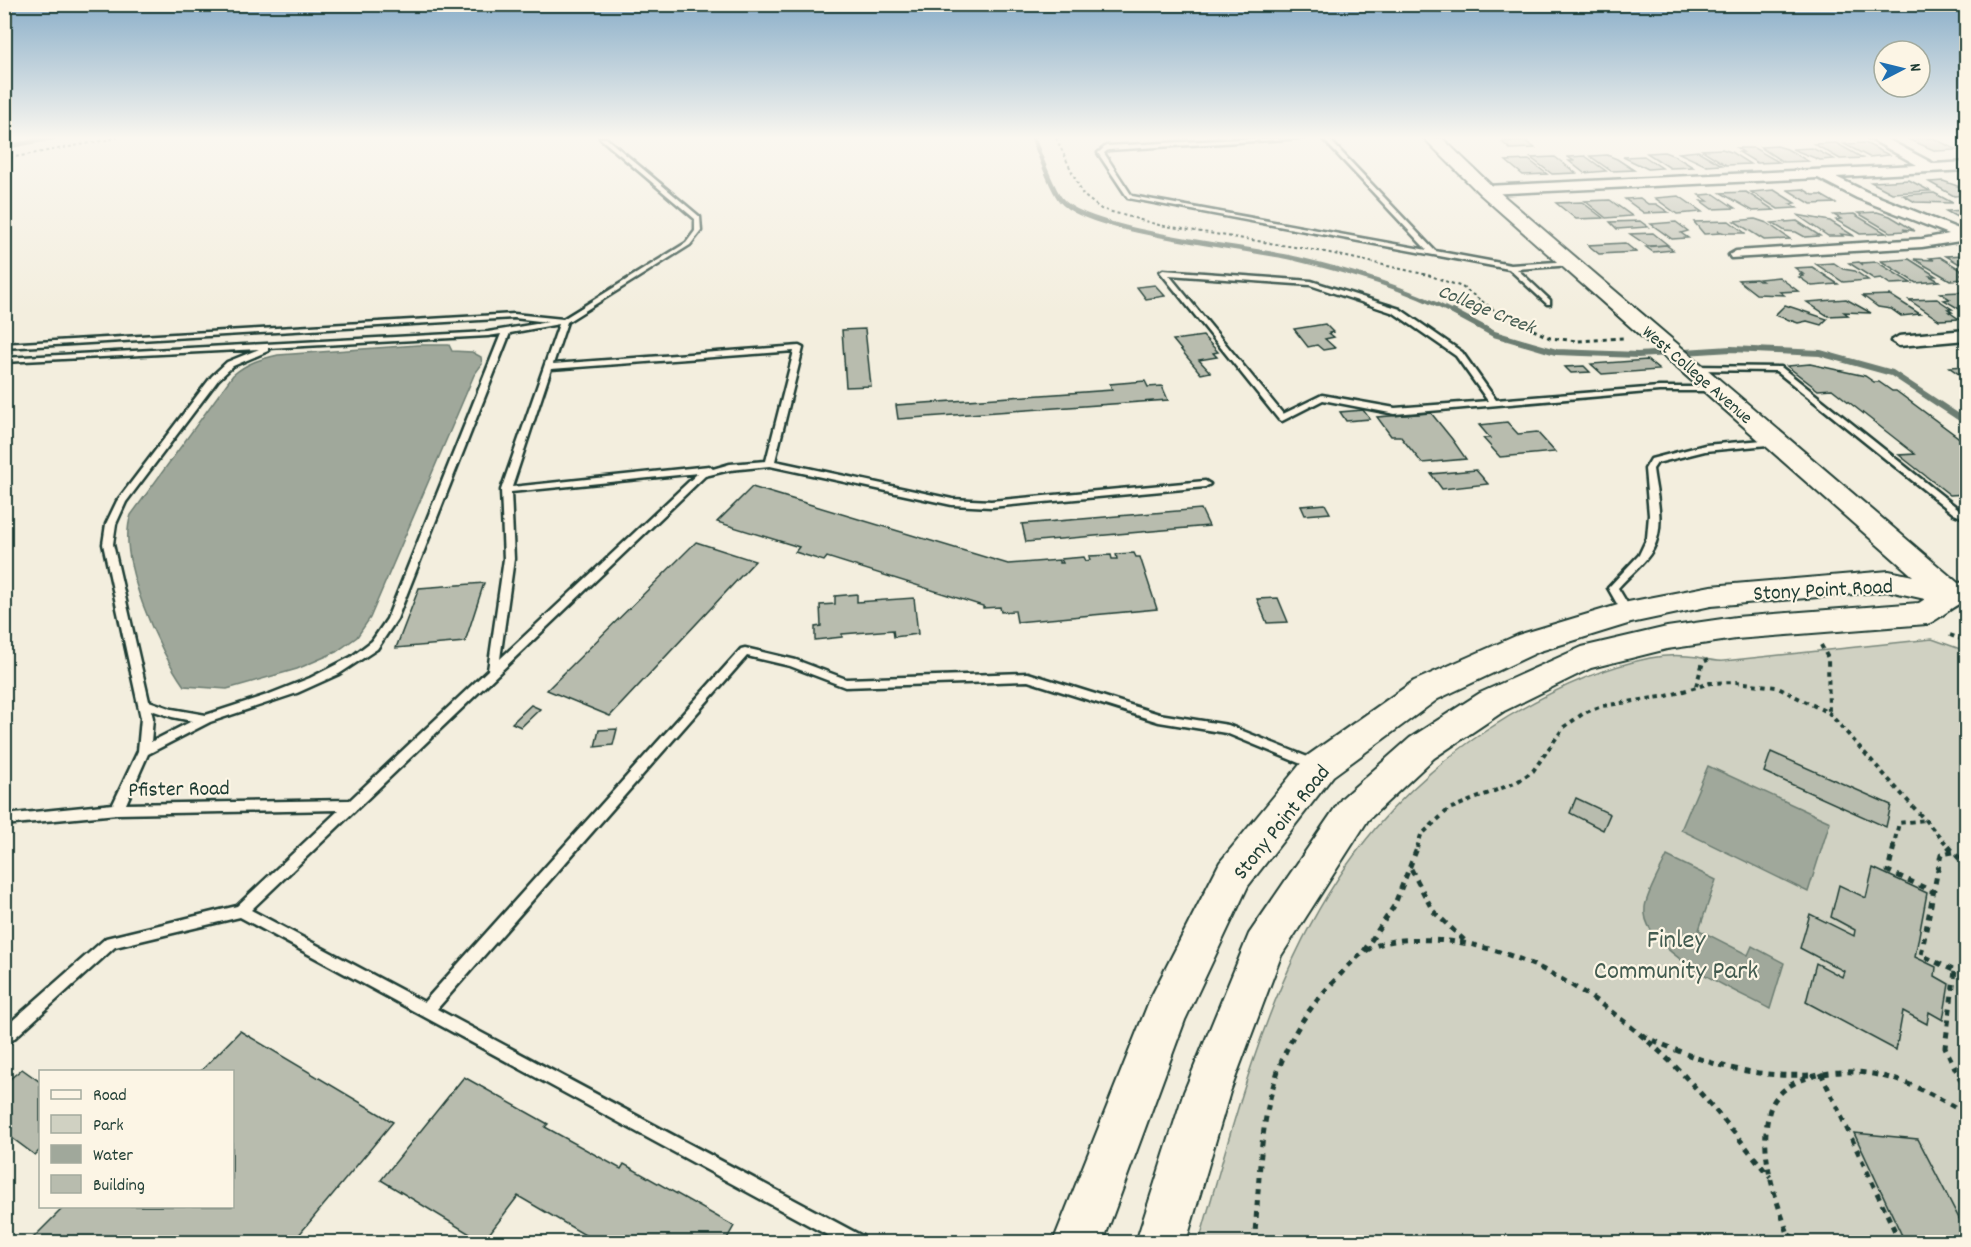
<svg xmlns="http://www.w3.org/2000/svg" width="1971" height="1247" viewBox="0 0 1971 1247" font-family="Dekko,sans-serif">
<rect width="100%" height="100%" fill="#f3eede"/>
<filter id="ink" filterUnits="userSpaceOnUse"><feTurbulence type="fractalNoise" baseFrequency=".0167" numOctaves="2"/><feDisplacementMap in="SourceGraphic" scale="12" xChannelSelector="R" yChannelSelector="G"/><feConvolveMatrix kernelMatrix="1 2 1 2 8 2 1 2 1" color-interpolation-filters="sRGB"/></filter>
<g filter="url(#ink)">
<path fill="#d0d1c2" stroke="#78877b" stroke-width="1.5" d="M1932,639L1966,651V1242H1199C1257,1042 1298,856 1484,732C1534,699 1591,670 1650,658C1664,655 1683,655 1698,657C1706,659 1715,662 1724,661C1793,654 1862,646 1932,639Z"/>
<g fill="#a0a89b" stroke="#6c7d72" stroke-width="1.5">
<path d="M418,345H449L452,351L472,352L481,357L482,364L474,375L370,618L357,637L336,652L297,669L227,689L184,686C159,651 116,558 131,515L233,375C247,363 260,359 278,355Z"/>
<path d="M1708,766L1830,822L1808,892L1681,830Z"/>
<path d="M1667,856L1716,880L1699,930L1748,955L1752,946L1784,963L1770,1009C1739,992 1639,951 1645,907C1647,893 1661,869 1667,856Z"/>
</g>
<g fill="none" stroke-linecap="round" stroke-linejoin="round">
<g stroke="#6c7d72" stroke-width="4.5">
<path d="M1033,138C1040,154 1051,188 1061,200C1087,233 1250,247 1297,259C1351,272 1406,288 1456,314"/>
<path d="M4,147L53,138"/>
</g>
<path stroke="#6c7d72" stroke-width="6" d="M1453,312L1494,334L1556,352L1638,355L1731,349L1820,353L1892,373L1966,422"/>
</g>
<g fill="#b8bcae" stroke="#1f3d34" stroke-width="1.5">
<path d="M1933,138L1957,150L1936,151L1908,139Z"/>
<path d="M1524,140L1535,148L1510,149L1502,142Z"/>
<path d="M1836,143L1863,158L1840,159L1814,144Z"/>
<path d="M1865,143L1889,155L1869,157L1844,144Z"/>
<path d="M1777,146L1787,149L1808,161L1783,162L1760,147Z"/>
<path d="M1737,148H1754L1779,162L1757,163L1739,152H1743Z"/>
<path d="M1812,148L1834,159L1820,160L1792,149Z"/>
<path d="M1722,149L1731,152L1750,164L1726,165L1702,150Z"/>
<path d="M1698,151L1722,165L1707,166L1679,153Z"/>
<path d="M1664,152L1675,156L1693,167L1670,168L1647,153Z"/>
<path d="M1607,155L1617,159L1634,170L1611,171L1590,156Z"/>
<path d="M1585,156L1606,171L1584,173L1569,161H1574L1568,157Z"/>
<path d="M1644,156L1662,168L1648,169L1623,157Z"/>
<path d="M1555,157L1576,173L1552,174L1531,158Z"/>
<path d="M1529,160L1547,174L1523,175L1506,161Z"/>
<path d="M1909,180L1930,191L1892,193L1871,182Z"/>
<path d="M1943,181L1966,189V195L1954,196L1929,182Z"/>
<path d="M1803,189L1813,195H1821L1835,203L1811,204L1788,190Z"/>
<path d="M1774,190L1795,203L1790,204L1797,208L1778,209L1751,192Z"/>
<path d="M1746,192L1774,210L1753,211L1721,193Z"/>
<path d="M1934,193L1953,203L1915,202L1903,195Z"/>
<path d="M1714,194L1735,208L1712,209L1701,201H1708L1699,195Z"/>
<path d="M1679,196L1702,212L1677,214L1655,198Z"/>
<path d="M1640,198L1648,204H1656L1668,212L1644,213L1625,199Z"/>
<path d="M1610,200L1632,216L1606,218L1585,201Z"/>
<path d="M1582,202L1603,218L1576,219L1556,203Z"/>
<path d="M1966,210V222L1946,211Z"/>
<path d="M1877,212L1890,216L1915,231L1903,229L1906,231L1890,232L1858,213Z"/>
<path d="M1854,214L1886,233L1860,234L1836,220L1841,219L1834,215Z"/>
<path d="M1797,215L1830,221L1854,236L1841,234L1843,236H1828Z"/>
<path d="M1755,219L1767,223L1790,239L1764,240L1734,221Z"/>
<path d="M1640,221L1648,227L1617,229L1610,222Z"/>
<path d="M1729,221L1745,233H1725L1718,231L1722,233L1704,234L1694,222Z"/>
<path d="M1797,221L1820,236L1805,237L1796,232L1785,231L1772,223Z"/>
<path d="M1676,222L1688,231L1681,233L1688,238L1672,239L1651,224Z"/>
<path d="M1653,233L1668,245L1648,246L1630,234Z"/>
<path d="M1625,243L1636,252L1599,254L1588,245Z"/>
<path d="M1666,245L1673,250L1653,252L1646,247Z"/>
<path d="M1966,255V268L1946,256Z"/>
<path d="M1940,257L1966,273L1961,274L1966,279L1950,280L1914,259L1934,260L1930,258Z"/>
<path d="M1909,259L1936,276H1930L1939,281L1916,283L1881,261Z"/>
<path d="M1859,262L1863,265L1861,263L1877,262L1911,283L1890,284L1881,278L1874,279L1849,263Z"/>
<path d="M1834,263L1843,269L1855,271L1868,280L1843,282L1816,264Z"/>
<path d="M1812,267L1838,284L1812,286L1799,277L1803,276L1799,274H1803L1795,268Z"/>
<path d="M1779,277L1798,291L1780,292L1784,295L1756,294L1738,280L1756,279L1759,281H1762L1759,279Z"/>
<path d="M1155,285L1165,296L1146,299L1137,287Z"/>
<path d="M1962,292L1966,294V313L1944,300L1950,299L1940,293Z"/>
<path d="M1890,295L1920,314L1901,316L1891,309L1878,307L1863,296Z"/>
<path d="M1846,299L1871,313L1844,312L1848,315L1828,316L1807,302Z"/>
<path d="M1937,299L1952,309H1948L1952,312H1949L1959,319L1939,320L1909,300Z"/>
<path d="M1785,305L1827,319L1821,325L1807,321L1798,323L1775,315Z"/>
<path d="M1325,324L1333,332L1329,333L1334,337L1325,339L1335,348L1323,350L1317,345L1308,347L1294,329Z"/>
<path d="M865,329L871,386L846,387L842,330Z"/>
<path d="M1203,336L1218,352L1213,353L1217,357L1199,360L1210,372L1201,374L1173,340Z"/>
<path d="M1647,360L1659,370L1602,374L1591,364Z"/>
<path d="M1810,364L1865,376L1874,382H1879L1892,391H1896L1966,443V494L1950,495L1899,455L1915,454L1832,389L1818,390L1787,366Z"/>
<path d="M1584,366L1590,372L1571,373L1565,367Z"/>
<path d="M1966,366V379L1949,367Z"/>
<path d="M1145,381L1148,387L1162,386L1168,400L898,419L896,405L1112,390L1110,384Z"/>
<path d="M1363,410L1370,419L1346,421L1340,412Z"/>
<path d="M1431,413L1452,439L1466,459L1422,463L1400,436H1391L1377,417Z"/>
<path d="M1507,422L1518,434L1537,432L1555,452L1500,457L1483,438H1490L1479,425Z"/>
<path d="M1476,470L1488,484L1442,489L1431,474Z"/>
<path d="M752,487L1008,564L1059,560V563H1063L1061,559L1084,557L1086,561L1090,560L1089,556L1111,555L1112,559H1117L1116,554L1134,553L1136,557H1140L1157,609L1017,622L1015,611L1001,612L1000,607L983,608V606L827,557L824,561L795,552L799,547L717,522Z"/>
<path d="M1325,504L1330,513L1305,515L1301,506Z"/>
<path d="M1201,509L1209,526L1026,542L1022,524Z"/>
<path d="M696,542L755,561L610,716L547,690Z"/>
<path d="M484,583L465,642L396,648L419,588Z"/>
<path d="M857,594V602L914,598L918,634L894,637L893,630L842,634V637L815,640V627L821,626L820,605L835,604V596Z"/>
<path d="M1278,598L1288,622L1267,623L1257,599Z"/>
<path d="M531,705L540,709L521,727L512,723Z"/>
<path d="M617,729L613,745L595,747L599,730Z"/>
<path d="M1771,752L1891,805L1886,827L1764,772Z"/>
<path d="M1576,798L1610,814L1603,830L1570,813Z"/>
<path d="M1873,868L1927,893L1915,957L1936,967L1935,976L1949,984L1943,1020L1929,1012L1927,1024L1903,1011L1896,1050L1806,1002L1816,963L1842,977L1844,971L1800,948L1810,914L1854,936L1855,930L1831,917L1839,885L1866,898Z"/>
<path d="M240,1031L393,1122L293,1242H29L65,1206H232V1072H200Z"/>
<path d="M22,1069L40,1082V1150L35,1155L4,1132V1084Z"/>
<path d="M464,1077L548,1124L545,1127L621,1169L624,1164L734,1226L725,1242H597L518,1196L483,1242L381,1180Z"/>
<path d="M1854,1133L1918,1139L1966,1232V1242H1905Z"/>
</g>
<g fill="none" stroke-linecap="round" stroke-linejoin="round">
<g stroke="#1f3d34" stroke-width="5">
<g id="lane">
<path d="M600,138H606L700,217L701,231L690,245L567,322L553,364L799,346L803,348L775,461L952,499L991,501L1205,481L1210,484L1205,487L991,507L952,505L770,466L730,470L705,476L251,910L424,1002L741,649L745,648L796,660L846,679L1028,673L1159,714L1228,725L1320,762L1322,765L1320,768L1316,770L1226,733L1159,722L1028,681L845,687L790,666L747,656L437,1009L862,1236L864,1242H840L240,917L115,947L9,1043L4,1045V1028L106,938L237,906L339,810L117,814L4,825V815L113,804L138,751L141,718L103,544L106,524L117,501L212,376L227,362L259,349L4,362V358L488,332L548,322L514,318L4,348V344L514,314L563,319L686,243L695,231V219ZM559,324L501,490L504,559L488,670L350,800L126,804L148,754L210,722L297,693L339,674L377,649L397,619L510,333ZM501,334L387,619L372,641L351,657L310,678L267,695L206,715L172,709L149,701L113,544L116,524L126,502L218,380L233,366L268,351V348L488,336ZM794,351L766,461L730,464L713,469L709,466L512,487L551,369ZM698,473L500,659L514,559L511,492ZM151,710L172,717L192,721L151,742L153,718Z"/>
<path d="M1259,138H1302L1108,150L1104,153L1132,196L1427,250L1322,138H1328L1435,251L1511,265L1572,261L1575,263L1572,265L1517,269L1550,300V304H1547L1509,269L1128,198L1098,153L1106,146Z"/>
<path d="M1163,270L1311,281L1400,309L1462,352L1496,400L1659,387H1713L1717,389L1713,391H1659L1395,414L1323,400L1282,421L1279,420L1161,273L1160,272ZM1169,275L1310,285L1394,313L1456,356L1488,401L1395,408L1322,395L1283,414Z"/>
<path d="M1690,366L1781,367L1960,510L1966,513V519L1954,514L1776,371L1693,370L1689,368Z"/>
<path d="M1775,439L1778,440V444L1705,451L1657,463L1653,469C1656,494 1666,525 1653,549C1645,564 1629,575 1618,588L1633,613L1628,617L1624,616L1608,588L1639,555L1647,538L1649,515L1645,469L1651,459L1705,445Z"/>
</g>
</g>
<g stroke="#1f3d34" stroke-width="5">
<g id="street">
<path d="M1869,138H1885L1934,164L1966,162V170L1836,177L1867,192L1966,232V240L1922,247L1731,258L1729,255L1736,251L1922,239L1949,234L1857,198L1818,178L1486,194L1479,190L1486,186L1917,165Z"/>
<path d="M1966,330V340L1899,346L1891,341L1899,336Z"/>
</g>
</g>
<g stroke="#1f3d34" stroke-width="4">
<path id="secondary" d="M1424,138H1442L1492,186L1958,583L1966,582V602C1952,604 1942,619 1927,624L1736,639L1667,649L1591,668L1504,711L1434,758L1368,820L1281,956L1230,1092L1186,1242H1136L1184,1092L1249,934L1342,798L1410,738L1480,693L1582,647L1667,627L1736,617L1919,603L1925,599L1889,591L1711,606L1631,623L1540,651L1438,699L1333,776L1248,886L1185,1020L1103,1242H1053L1150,999L1220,862L1307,756L1414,681L1518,635L1628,602L1711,586L1889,571L1913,576L1480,194Z"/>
</g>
<g stroke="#1f3d34" stroke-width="2" stroke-dasharray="3 3" stroke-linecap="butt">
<path d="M1056,138L1083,195L1101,209L1159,225L1325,252L1428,275L1462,287L1500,314"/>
<path d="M4,159L117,138"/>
</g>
<path stroke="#1f3d34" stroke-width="3" stroke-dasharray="4 4" stroke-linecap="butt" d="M1497,312L1550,338L1578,341L1624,338"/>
<g stroke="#1f3d34" stroke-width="4" stroke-dasharray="4.5 4.5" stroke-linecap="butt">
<path d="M1950,635L1966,641L1962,646"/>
<path d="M1821,645L1828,658L1829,713"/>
<path d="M1696,686L1703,662L1708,660"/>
<path d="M1417,848L1421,835L1449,809L1517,782L1533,771L1564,727L1584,713L1602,706L1667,696L1710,683L1736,682L1776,687L1829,713L1950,848"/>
<path d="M1893,848L1899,823L1926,820"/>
</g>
<g stroke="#1f3d34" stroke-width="5" stroke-dasharray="6 6" stroke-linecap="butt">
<path d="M1894,846L1888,871L1934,892"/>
<path d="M1948,846L1966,866"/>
<path d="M1953,852L1941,854L1921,955L1955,971"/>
<path d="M1411,869L1433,911L1467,943"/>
<path d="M1364,951L1394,906L1418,846"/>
<path d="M1966,970L1955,971L1945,1047L1966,1091"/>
<path d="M1642,1035C1697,1061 1747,1078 1809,1075"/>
<path d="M1821,1073L1900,1242"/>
<path d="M1789,1235L1802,1242"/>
<path d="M1254,1242C1260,1185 1258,1132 1276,1077C1289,1037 1308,1008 1337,978C1348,966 1359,953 1375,946C1393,939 1413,939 1433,940C1515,943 1589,990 1649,1042C1695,1082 1732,1130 1770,1177"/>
<path d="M1791,1242C1777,1202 1758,1156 1769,1113C1773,1095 1790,1083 1807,1078C1864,1060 1918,1084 1966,1114"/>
</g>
<use href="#lane" fill="#fcf5e5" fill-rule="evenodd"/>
<use href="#street" fill="#fcf5e5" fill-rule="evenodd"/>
<use href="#secondary" fill="#fcf5e5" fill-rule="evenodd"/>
</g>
</g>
<linearGradient id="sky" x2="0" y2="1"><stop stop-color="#8bafc9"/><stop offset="0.44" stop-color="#faf7f0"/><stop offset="1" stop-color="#faf7f0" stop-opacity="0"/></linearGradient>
<rect width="1971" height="313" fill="url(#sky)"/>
<g text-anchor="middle" stroke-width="4.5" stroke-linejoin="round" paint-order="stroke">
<g font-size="18" fill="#1f3d34" stroke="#fcf5e5">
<text transform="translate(1698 374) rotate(41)" y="6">West College Avenue</text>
</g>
<g font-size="20" font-style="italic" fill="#465d53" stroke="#fcf5e5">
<text transform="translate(1487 308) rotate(22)" y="7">College Creek</text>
</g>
<g font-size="22" fill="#1f3d34" stroke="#fcf5e5">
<text transform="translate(1823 588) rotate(-3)" y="8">Stony Point Road</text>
<text transform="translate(179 787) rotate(-1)" y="8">Pfister Road</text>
<text transform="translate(1280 821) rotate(-51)" y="8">Stony Point Road</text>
</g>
<g font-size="27" fill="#425b50" stroke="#fcf5e5">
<text x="1676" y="947">Finley<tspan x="1676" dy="31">Community Park</tspan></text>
</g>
</g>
<rect width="1971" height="1247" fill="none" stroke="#fcf5e5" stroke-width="24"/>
<rect x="12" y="12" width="1947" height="1223" fill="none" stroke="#1f3d34" stroke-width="2" filter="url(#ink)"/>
<rect x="39" y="1070" width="195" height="138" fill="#fcf5e5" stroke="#a4ab9e" stroke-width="1.5"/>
<rect x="51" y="1090" width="30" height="9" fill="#fcf5e5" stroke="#a4ab9e" stroke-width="1.5"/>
<text x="93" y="1100" font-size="18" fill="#1f3d34">Road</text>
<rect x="51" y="1115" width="30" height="18" fill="#d0d1c2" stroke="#a4ab9e" stroke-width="1.5"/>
<text x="93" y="1130" font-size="18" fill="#1f3d34">Park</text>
<rect x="51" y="1145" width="30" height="18" fill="#a0a89b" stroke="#a4ab9e" stroke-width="1.5"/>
<text x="93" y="1160" font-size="18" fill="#1f3d34">Water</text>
<rect x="51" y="1175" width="30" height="18" fill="#b8bcae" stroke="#a4ab9e" stroke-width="1.5"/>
<text x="93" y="1190" font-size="18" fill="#1f3d34">Building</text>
<g transform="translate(1902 69) rotate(83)"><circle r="28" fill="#fcf5e5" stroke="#a4ab9e" stroke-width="1.5"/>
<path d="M0-4.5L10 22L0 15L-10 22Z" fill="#1f6fb2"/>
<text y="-9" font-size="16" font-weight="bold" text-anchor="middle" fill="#1f3d34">N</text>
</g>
</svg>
